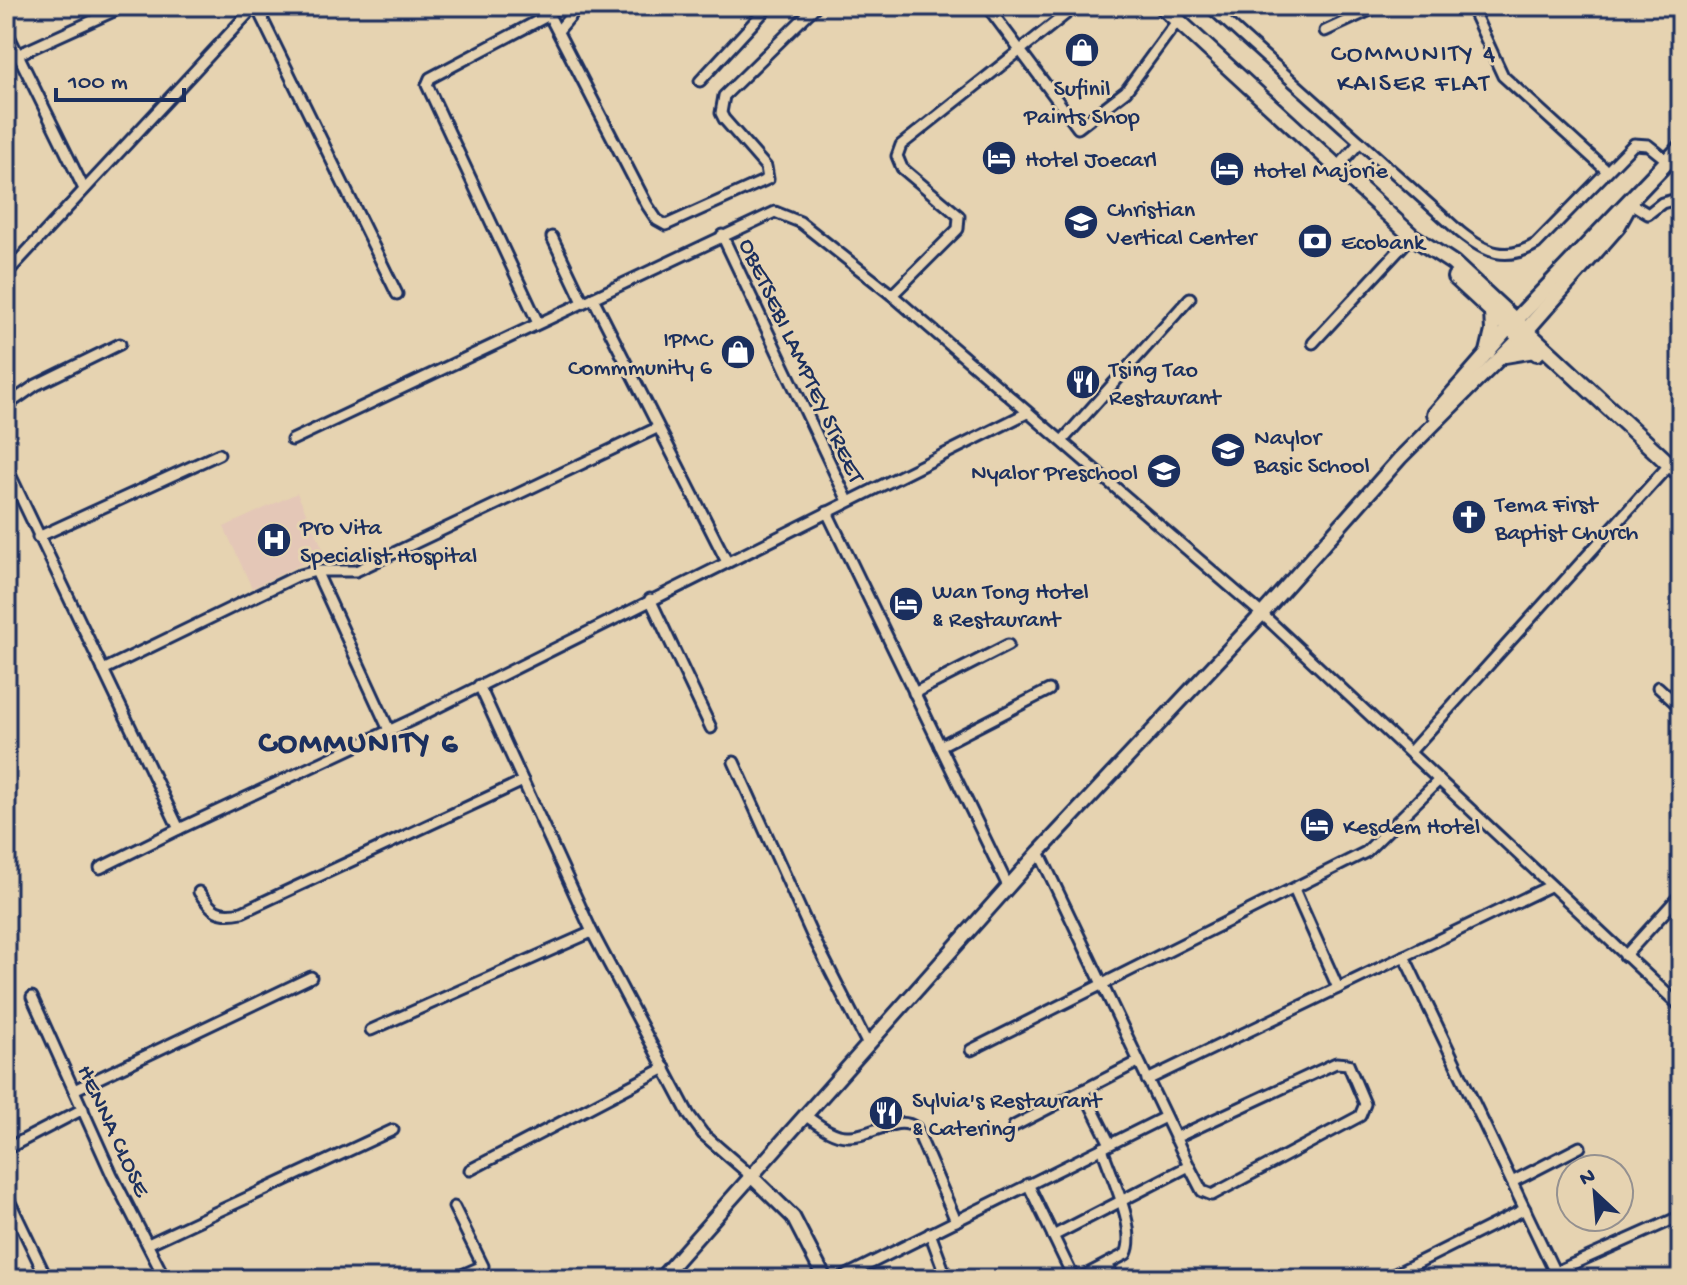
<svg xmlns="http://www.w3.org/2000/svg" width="1687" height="1285" viewBox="0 0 1687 1285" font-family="'Gochi Hand',sans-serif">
<rect width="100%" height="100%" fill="#e6d3b1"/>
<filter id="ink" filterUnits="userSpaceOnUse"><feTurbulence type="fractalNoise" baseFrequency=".0125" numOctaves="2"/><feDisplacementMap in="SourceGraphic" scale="16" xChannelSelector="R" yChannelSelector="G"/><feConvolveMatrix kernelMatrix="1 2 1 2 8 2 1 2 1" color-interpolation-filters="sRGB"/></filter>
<g filter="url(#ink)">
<path fill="#e4c7b7" d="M297,493L325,553L252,588L224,527Z"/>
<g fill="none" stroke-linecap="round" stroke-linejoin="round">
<path stroke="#7292b9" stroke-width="3" d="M6,545V563"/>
<g stroke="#1b2f5e" stroke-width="15">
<g id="minor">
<path d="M256,6L397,294"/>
<path d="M987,6L1078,128L1126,91L1178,20"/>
<path d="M1209,6L1460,232C1486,253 1506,262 1536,244L1634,144L1648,145L1668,161"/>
<path d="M694,8L697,6"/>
<path d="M1473,11L1503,76L1607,171"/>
<path d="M549,15L647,205L657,220L666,225L768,179L766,167L724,119L721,113L724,96L816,6"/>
<path d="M6,30L84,189"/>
<path d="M558,31L579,6"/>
<path d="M1325,31L1379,6"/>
<path d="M6,60L125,6"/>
<path d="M700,81L769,6"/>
<path d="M1339,166L1360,142"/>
<path d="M1630,203L1648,214L1662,203L1681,198"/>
<path d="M722,235L848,501"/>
<path d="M552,237L583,302"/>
<path d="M6,274L255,6"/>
<path d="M892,295L958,229L959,216L902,168L897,156L901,145L1076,6"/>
<path d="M538,323L427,85L430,78L549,15L544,6"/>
<path d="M1313,343L1412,236"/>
<path d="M6,406L36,385L120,344"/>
<path d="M292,440L593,298"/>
<path d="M1062,441L1190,298"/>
<path d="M6,466L179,829L416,718L1027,413"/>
<path d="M827,512L1008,886"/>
<path d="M38,537L219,454"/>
<path d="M727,562L593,298L775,212L800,222L892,295L1262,614L1681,1007"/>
<path d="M316,571L389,730"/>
<path d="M650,599L711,728"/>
<path d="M103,670L297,576L316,571H356L657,428"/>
<path d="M479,685L592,932L689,1115L703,1134L749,1174"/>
<path d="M1658,687L1681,708"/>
<path d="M914,693L1008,645"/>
<path d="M940,746L1049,690"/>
<path d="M1410,752L1669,465"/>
<path d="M734,762L811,933L868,1045"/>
<path d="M1039,852L1189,1166L1202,1191L1212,1195L1360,1116L1365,1104L1348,1064L1336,1063L1175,1138"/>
<path d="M100,868L179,829"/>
<path d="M1294,889L1338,988"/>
<path d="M199,892C212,911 218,917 242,912L523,781"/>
<path d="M1404,956L1558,1279"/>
<path d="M1625,956L1681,894"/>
<path d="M32,997L112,1175L165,1279"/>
<path d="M371,1030L592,932"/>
<path d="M971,1050L1366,852L1439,780"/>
<path d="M1147,1080L1550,886"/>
<path d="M74,1090L311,977"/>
<path d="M1083,1090L1110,1144"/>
<path d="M806,1116C818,1124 832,1136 847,1136C870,1138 897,1113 916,1128L956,1221"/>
<path d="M1014,1126L1138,1062"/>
<path d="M6,1149L83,1109"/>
<path d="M470,1170L665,1068"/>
<path d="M1512,1182L1580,1147"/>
<path d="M1028,1184L1074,1279"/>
<path d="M6,1194L47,1279"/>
<path d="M930,1233L947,1279"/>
<path d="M1053,1236L1189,1166"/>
<path d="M148,1244L393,1130"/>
<path d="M1108,1265L1114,1279"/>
<path d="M1555,1272L1681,1216"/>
<path d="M453,1279L483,1266L454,1207"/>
<path d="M839,1279L1165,1117"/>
<path d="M1078,1279L1126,1254C1138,1230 1110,1173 1102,1148"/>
<path d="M1385,1279L1525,1209"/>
</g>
</g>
<g stroke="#1b2f5e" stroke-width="18">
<g id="tertiary">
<path d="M1434,414L1509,328"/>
<path d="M749,1174L793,1217L825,1279"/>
<path d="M660,1279L1039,852L1262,614L1400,458L1520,338"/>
</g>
</g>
<g stroke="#1b2f5e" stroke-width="20">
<g id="secondary">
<path d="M1162,6L1412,236L1453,263L1681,475"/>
<path d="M1455,277L1537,353"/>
<path d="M1510,326L1681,147"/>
<path d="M1522,335L1617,227L1628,207"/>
<path d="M1488,352L1493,331L1492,312"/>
<path d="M1505,355L1534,350"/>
</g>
</g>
<use href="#minor" stroke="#e6d3b1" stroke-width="9"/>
<use href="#tertiary" stroke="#e6d3b1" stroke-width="12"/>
<use href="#secondary" stroke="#e6d3b1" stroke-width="14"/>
</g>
</g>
<defs>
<g id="shop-disc" transform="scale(1.8)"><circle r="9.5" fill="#1b2f5e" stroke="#e6d3b1"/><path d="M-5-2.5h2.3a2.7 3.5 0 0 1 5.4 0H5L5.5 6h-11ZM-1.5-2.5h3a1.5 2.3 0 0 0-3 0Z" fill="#fff"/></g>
<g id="hotel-disc" transform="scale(1.8)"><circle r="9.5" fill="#1b2f5e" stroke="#e6d3b1"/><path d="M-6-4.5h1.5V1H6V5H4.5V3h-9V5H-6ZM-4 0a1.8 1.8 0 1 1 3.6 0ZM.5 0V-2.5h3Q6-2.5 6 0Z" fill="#fff"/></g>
<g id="school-disc" transform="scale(1.8)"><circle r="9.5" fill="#1b2f5e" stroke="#e6d3b1"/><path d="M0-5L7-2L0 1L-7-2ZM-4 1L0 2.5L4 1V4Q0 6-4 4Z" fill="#fff"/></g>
<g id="bank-disc" transform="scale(1.8)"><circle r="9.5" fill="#1b2f5e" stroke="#e6d3b1"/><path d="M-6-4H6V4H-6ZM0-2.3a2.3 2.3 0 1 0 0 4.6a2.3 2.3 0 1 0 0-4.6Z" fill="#fff"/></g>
<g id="restaurant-disc" transform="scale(1.8)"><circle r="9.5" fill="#1b2f5e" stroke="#e6d3b1"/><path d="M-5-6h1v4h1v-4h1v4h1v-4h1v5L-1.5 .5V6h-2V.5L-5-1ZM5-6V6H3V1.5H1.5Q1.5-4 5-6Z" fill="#fff"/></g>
<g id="church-disc" transform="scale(1.8)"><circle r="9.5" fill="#1b2f5e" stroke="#e6d3b1"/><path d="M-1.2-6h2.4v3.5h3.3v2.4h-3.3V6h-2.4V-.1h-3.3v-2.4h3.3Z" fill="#fff"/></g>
<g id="hospital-disc" transform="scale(1.8)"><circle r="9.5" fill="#1b2f5e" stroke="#e6d3b1"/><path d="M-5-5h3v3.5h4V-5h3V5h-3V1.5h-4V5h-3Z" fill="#fff"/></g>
</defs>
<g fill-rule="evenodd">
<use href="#shop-disc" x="1082" y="50"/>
<use href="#hotel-disc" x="999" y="158"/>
<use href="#hotel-disc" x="1227" y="169"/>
<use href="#school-disc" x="1081" y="222"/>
<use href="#bank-disc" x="1315" y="241"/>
<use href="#shop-disc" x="738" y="352"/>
<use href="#restaurant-disc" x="1083" y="382"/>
<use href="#school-disc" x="1228" y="450"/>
<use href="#school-disc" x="1164" y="471"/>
<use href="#church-disc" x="1469" y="517"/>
<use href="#hospital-disc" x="274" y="540"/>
<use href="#hotel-disc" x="906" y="604"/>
<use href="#hotel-disc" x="1317" y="825"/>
<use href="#restaurant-disc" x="886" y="1113"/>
</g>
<g text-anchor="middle" stroke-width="6" stroke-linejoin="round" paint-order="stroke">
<g font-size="24" fill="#1b2f5e" stroke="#e6d3b1" text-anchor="start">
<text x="1082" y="95" text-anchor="middle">Sufinil<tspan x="1082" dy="28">Paints Shop</tspan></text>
<text x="1025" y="166">Hotel Joecarl</text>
<text x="1253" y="177">Hotel Majorie</text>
<text x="1107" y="216">Christian<tspan x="1107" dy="28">Vertical Center</tspan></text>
<text x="1341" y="249">Ecobank</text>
<text x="712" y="346" text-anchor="end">IPMC<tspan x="712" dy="28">Commmunity 6</tspan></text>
<text x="1109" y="376">Tsing Tao<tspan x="1109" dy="28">Restaurant</tspan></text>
<text x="1254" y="444">Naylor<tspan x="1254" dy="28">Basic School</tspan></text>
<text x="1138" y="479" text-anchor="end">Nyalor Preschool</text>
<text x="1495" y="511">Tema First<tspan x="1495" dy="28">Baptist Church</tspan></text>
<text x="300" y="534">Pro Vita<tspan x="300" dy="28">Specialist Hospital</tspan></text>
<text x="932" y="598">Wan Tong Hotel<tspan x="932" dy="28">&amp; Restaurant</tspan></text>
<text x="1343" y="833">Kesdem Hotel</text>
<text x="912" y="1107">Sylvia's Restaurant<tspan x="912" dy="28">&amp; Catering</tspan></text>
</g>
<g font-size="24" fill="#1b2f5e" stroke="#e6d3b1">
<text transform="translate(803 360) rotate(65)" y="8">OBETSEBI LAMPTEY STREET</text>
<text transform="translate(115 1130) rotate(65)" y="8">HENNA CLOSE</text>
</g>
<g font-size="26" letter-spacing="2" fill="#1b2f5e" stroke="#e6d3b1">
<text x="1414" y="60">COMMUNITY 4<tspan x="1414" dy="30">KAISER FLAT</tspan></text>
</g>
<g font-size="32" font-weight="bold" letter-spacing="2" fill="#1b2f5e" stroke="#e6d3b1">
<text x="359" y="751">COMMUNITY 6</text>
</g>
</g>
<rect width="1687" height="1285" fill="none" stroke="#e6d3b1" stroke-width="32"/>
<rect x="16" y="16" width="1655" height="1253" fill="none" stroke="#1b2f5e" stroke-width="3" filter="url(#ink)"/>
<g transform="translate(1595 1193) rotate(334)"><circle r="38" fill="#e6d3b1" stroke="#959190" stroke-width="2"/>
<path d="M0-6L14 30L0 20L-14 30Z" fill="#1b2f5e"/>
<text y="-12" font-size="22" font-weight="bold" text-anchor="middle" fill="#1b2f5e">N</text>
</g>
<path d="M56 88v12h128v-12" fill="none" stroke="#1b2f5e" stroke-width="4"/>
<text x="68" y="88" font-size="24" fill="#1b2f5e" stroke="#e6d3b1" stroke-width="6" paint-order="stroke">100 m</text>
</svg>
